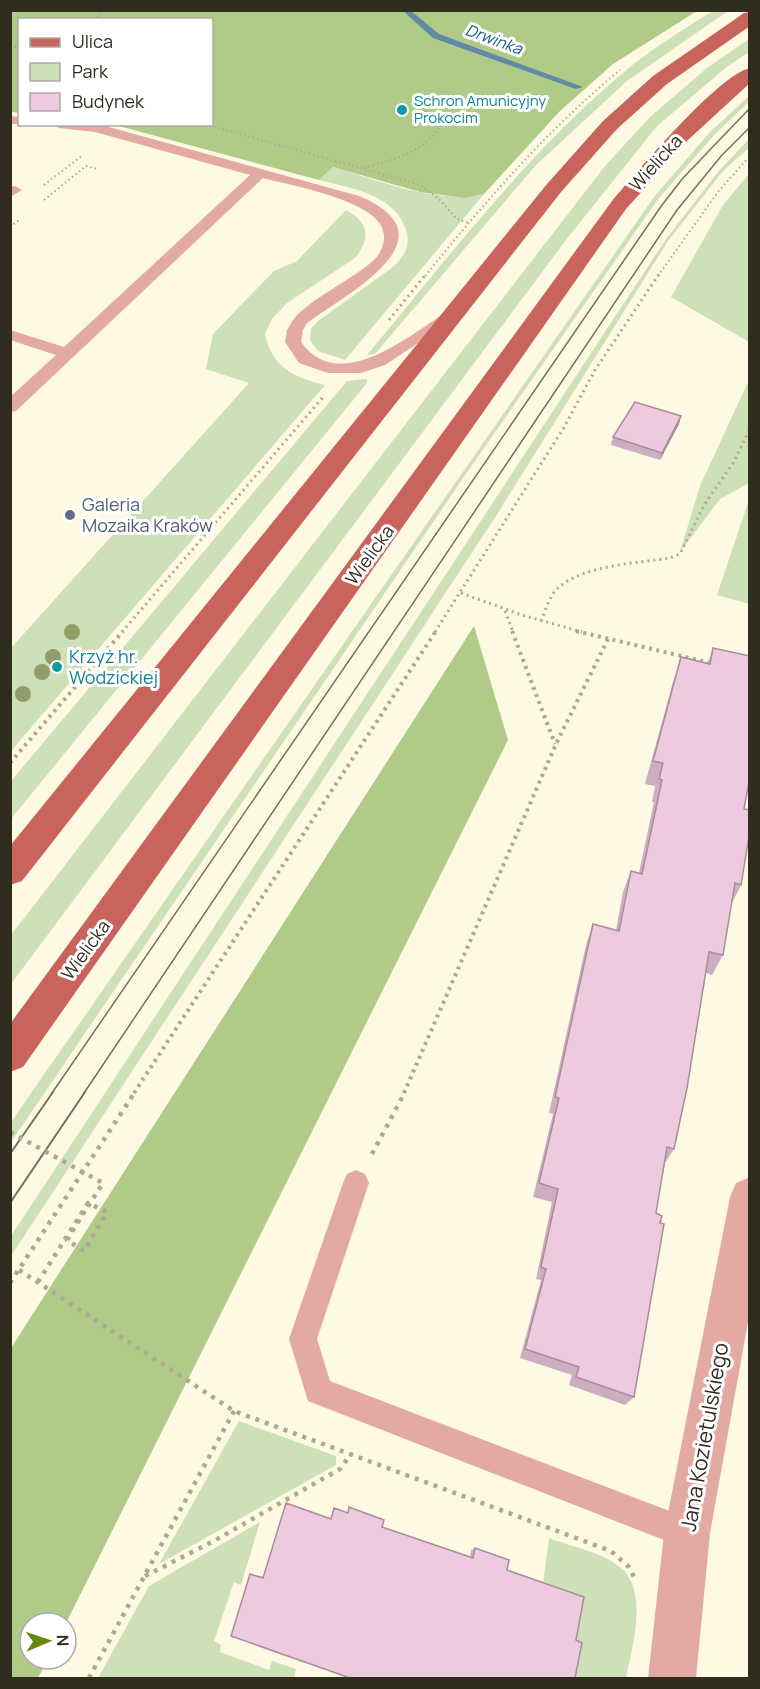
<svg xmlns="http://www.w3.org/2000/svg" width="760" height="1689" viewBox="0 0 760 1689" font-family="Manrope,sans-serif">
<rect width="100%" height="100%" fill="#fef9e2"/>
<g fill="#cee0b7">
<path d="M714,10L728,11L627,81L536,165L375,354L367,355C448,258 526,154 624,72C652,48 683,30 714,10Z"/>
<path d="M749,39V52L728,66L657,126L566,240L11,984V935L605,166L650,117L707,68Z"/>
<path d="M749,96V102L715,134L659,198L468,471L11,1142V1122L654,197L710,132Z"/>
<path d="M749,139V148L723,171L668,241L496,516L11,1256V1236L666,239L718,172Z"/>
<path d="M333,167C380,181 435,204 484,194L345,360L318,351L310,340L311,329L318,321L393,267C404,257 411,246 406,230C395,194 350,188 319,180Z"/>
<path d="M749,174V342L671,297L723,205Z"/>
<path d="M346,210C369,222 371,238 355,258L287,303L272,319L265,334C272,368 294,377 325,385L11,751V648L249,383L206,369L213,334L274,271L297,261Z"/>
<path d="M365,379L367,380V383L11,819V781L347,381Z"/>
<path d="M749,380V483L720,499L680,552L700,486Z"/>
<path d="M749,500V604L717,595Z"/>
<path d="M239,1421L336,1456V1465L159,1564Z"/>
<path d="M260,1522L241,1585L234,1582L214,1641L221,1645L220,1652L269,1670L272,1661L296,1669L294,1677L298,1678H98L149,1586Z"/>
<path d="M549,1538C572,1547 603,1552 621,1568C649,1592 632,1649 626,1678H576L581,1646L575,1642L543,1584Z"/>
</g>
<g fill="#b0ca88">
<path d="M11,10H697V11L613,64L560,111L484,194L465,198L420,192L333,167L319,180L115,125L212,124V20H20L19,113L11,112Z"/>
<path d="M474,626L508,740L66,1623H30V1659H48L38,1678H11V1348Z"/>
</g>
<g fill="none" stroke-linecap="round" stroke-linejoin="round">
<path fill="#618aa7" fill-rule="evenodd" d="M402,10H410L439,34L583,87L576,89L433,38Z"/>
<g stroke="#ada995" stroke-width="2" stroke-dasharray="1.5 3" stroke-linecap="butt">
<path d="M94,20L105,10"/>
<path d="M10,45L20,49"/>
<path d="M205,124L420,185L439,199L457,219L469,223"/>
<path d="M364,168C389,160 427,153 439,126L435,118L414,102"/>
<path d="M44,185L83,155"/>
<path d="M44,200L86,166L98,169"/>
<path d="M10,227L19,220"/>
<path d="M425,276C485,202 546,131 620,70"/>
<path d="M658,276L717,193L750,156"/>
</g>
<g stroke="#ada995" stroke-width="3" stroke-dasharray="2 4" stroke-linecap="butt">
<path d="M389,320L426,274"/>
<path d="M461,593L522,615L582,632"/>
<path d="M505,611L513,632"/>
<path d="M541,621C546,610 549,596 558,588C583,565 638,563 670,558L680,554L704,505L733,463L750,429"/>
<path d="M122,632L324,396"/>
<path d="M435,632L563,429L595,370L659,274"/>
</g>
<g stroke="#ada995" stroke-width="4" stroke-dasharray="3 4.5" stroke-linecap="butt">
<path d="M512,631L555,744"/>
<path d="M576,631L711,663"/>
<path d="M10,763L123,631"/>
<path d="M134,1093L436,631"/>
<path d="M404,1093L556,744L608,639"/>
</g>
<g stroke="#ada995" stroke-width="4.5" stroke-dasharray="4 6" stroke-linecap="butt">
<path d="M372,1154L405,1092"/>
<path d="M19,1270L234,1411L611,1551L629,1567L634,1577"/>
<path d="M38,1282L88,1203L107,1212L84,1251L67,1240L85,1211"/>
<path d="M10,1283L135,1092"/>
<path d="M145,1576L212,1542L340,1469L351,1454"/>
<path d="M89,1678L234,1411"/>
</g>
<g fill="#e3aaa3" fill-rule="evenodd">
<path d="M10,116L20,117V124H22H10Z"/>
<path d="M53,124H98L359,196C457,237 348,293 307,323L303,330L301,342C340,396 409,335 448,311H460L462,314L385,365L361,373H328L299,363L285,342L287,330L293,320C309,299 354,279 375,259C380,254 384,245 384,238C387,201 291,186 263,178L16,411L10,412V397L56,355L10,340V330L64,347L250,175L95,132L59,128Z"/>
<path d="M15,186L22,190L10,197V187Z"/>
<path d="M356,1170L365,1174L369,1183L317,1339L330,1381L698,1522L703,1533L698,1544L687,1549L308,1401L289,1339L343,1183L347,1174Z"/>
</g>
<path fill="#e3aaa3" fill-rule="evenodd" d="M750,1177V1311L710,1533L696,1678H648L664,1533L730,1197L736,1183Z"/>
<g fill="#c8645b" fill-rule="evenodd">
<path d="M750,12V26L667,84L617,129L561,192L22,881L10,885V846L547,184L603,121L653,76L744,13Z"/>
<path d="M750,68V83L688,140L626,209L23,1067L10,1072V1024L612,201C636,173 718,75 750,68Z"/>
</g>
<g stroke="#757160" stroke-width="1.5">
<path d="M52,1093L662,205L683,178L750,108"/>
<path d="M84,1093L677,210L722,155L750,127"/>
</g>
<g stroke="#757160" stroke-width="2">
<path d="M10,1154L53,1092"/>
<path d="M10,1203L85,1092"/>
</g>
<path stroke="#ada995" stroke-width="4.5" stroke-dasharray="4 6" stroke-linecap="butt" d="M10,1132L103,1183L85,1211"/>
</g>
<g fill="#929c68">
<circle cx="72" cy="632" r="8"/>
<circle cx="53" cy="657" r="8"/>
<circle cx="42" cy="672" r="8"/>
<circle cx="23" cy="694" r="8"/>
</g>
<g fill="#cdaec1">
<path d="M681,416L679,424L660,460L611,445L613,437Z"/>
<path d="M713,648L744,809L741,885L731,905L723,955L712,975L706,973L674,1149L665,1163L656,1213L634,1397L625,1405L569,1385L572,1375L520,1358L541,1280L536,1279L552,1202L533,1197L553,1114L549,1113L586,945L593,924L616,930L623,892L631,871L639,873L654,802H652L655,786L645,784L673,682L681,657L708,663Z"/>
<path d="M348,1513L384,1520L383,1527L470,1557L471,1550L475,1548L507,1570L576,1640L350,1678L256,1575L264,1577L331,1519Z"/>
</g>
<path fill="#a78d9d" d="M681,416L679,424L660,460L662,453Z"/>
<g fill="#eecae0" stroke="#a78d9d" stroke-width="1.5">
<path d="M635,402L681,416L662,453L613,437Z"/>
<path d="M713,648L750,656V776L744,809L750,810V830L741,885L735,883L723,955L709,952L687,1088L674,1149L667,1147L656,1213L662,1216L660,1223L664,1224L634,1397L576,1377L579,1367L525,1349L546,1269L541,1267L558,1189L539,1183L559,1098L555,1097L593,924L619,931L631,871L642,874L662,780L659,779L663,763L653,761L681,657L710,664Z"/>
<path d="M286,1503L331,1519L334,1508L348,1513L349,1507L384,1520L382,1527L473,1558L475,1548L509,1560L507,1570L584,1597L576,1640L582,1643L575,1678H350L231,1636L250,1574L263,1578Z"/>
</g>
<g fill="#0f9aa8" stroke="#fff" stroke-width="2">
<circle cx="402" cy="110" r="6"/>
<circle cx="57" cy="667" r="6"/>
</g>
<circle fill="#5c6f8a" stroke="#fff" stroke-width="2" cx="70" cy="515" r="6"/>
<g text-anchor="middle" stroke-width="6" stroke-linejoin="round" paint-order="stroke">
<g font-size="15" fill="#0d838f" stroke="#fff" text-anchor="start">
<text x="414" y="106">Schron Amunicyjny<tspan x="414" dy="17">Prokocim</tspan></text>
</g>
<g font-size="16" font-style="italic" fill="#145a87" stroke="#fff">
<text transform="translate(494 39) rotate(20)" y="6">Drwinka</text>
</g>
<g font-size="18" fill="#302c1e" stroke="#fff">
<text transform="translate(656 163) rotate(-48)" y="6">Wielicka</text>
<text transform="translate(370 555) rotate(-54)" y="6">Wielicka</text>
<text transform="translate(86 950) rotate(-54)" y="6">Wielicka</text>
</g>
<g font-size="18" fill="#4e5e75" stroke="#fff" text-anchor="start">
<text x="82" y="511">Galeria<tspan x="82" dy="21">Mozaika Kraków</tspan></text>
</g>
<g font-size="18" fill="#0d838f" stroke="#fff" text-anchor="start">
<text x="69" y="663">Krzyż hr.<tspan x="69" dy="21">Wodzickiej</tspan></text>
</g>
<g font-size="21" fill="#302c1e" stroke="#fff">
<text transform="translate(705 1437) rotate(-80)" y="7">Jana Kozietulskiego</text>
</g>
</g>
<rect width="760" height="1689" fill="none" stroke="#302c1e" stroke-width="24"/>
<rect x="18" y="18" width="195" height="108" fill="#ffffff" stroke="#acaba5" stroke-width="1.5"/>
<rect x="30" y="38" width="30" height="9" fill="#c8645b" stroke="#acaba5" stroke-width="1.5"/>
<text x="72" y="48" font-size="18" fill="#302c1e">Ulica</text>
<rect x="30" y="63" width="30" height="18" fill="#cee0b7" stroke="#acaba5" stroke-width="1.5"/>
<text x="72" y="78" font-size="18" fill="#302c1e">Park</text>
<rect x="30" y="93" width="30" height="18" fill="#eecae0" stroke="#acaba5" stroke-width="1.5"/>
<text x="72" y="108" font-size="18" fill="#302c1e">Budynek</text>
<g transform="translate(48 1641) rotate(88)"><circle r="28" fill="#ffffff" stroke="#acaba5" stroke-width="1.5"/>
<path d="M0-4.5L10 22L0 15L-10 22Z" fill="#66890d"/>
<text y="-9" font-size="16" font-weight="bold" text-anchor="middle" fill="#302c1e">N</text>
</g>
</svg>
